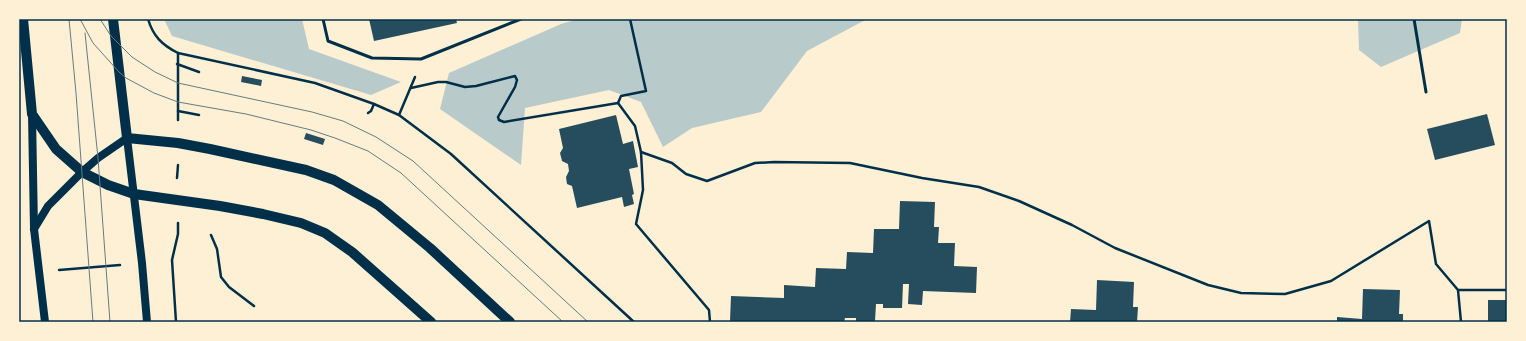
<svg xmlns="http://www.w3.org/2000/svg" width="1526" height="341" viewBox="0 0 1526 341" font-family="'Roboto Condensed',sans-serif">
<rect width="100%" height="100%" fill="#fdf0d5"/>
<g fill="#b9caca">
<path d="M164,19H302L309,49L401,82L371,95L172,36Z"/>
<path d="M578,19H867L807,51L761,112L692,128L663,147L641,102L609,90L525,108L521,165L440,109L449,73L561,24Z"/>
<path d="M1358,19H1462L1460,33L1381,67L1359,50Z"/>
</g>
<g fill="#264d5e">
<path d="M369,19H456L457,23L374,41Z"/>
<path d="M242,76L262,80L261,86L241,82Z"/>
<path d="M1487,114L1495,145L1435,160L1427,129Z"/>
<path d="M616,115L623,144L633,141L638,167L629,169L634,194L632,195L634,204L624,207L622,197L577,208L572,186L567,184L566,177L569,171L568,164L562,161L560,153L563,148L559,129Z"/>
<path d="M306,133L325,139L323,145L304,139Z"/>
<path d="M900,201L935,202L934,227H939L938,243H955L954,266L977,267L976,293L923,291L922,305L908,304L909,284H903L902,308H883V304H876L875,321H856V318H845L844,322L730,321L731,296L784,298V285L815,287L816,268L846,269L847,252L873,253L874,229H899Z"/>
<path d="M1097,280L1134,282L1133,307H1138L1137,322H1070L1071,309L1096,310Z"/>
<path d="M1363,289L1400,290L1399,314H1403V322H1337V317L1362,319Z"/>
<rect x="1488" y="300" width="19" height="22"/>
</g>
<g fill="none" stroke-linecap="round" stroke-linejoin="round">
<g stroke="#003049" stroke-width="2.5">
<path d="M148,19C153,36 162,45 178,53L315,83L374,104L399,115L451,154L634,322"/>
<path d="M178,53V120"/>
<path d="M177,64L199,72"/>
<path d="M411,88L438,82H446L465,87L476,86L515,76L517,80L515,87L498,117L499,120L504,122L618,103"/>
<path d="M618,103L635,126L641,152L643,190L636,224L709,310L710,322"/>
<path d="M618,103L621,96L646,91L630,19"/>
<path d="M178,111L199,115"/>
<path d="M368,113L371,111L374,104"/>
<path d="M399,115L415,77"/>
<path d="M641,152L672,163L686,174L707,181L755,163L774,162L850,163L922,178L979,187L1019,201L1072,225L1115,248L1208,285L1241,293L1285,294L1331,281L1429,221L1436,264L1458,290"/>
<path d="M177,178L178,165"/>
<path d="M211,235L217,249L221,277L229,287L254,306"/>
<path d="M59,270L120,265"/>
<path d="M176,322L172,260L178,234V223"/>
<path d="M1461,322L1458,290H1507"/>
</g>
<g stroke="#003049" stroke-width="3">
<path d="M323,19L328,41L372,58L421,59L521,19"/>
<path d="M1414,19L1426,92"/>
</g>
<g stroke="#003049" stroke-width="8">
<path d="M32,114L34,229L45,322"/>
<path d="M34,229L48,206L82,172L98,158L127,138L142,263L147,322"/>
</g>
<g stroke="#003049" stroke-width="10">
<path d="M23,19L32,114L56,149L82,172L108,185L134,194L220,206L263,214L301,223L325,233L352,252L431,322"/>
<path d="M113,19L127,138L178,143L210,149L306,170L334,180L378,205L430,248L510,322"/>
</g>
<g stroke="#657d81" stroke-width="1">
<path d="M69,19L76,93L93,322"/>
<path d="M80,19L93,43L119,72L126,78L154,93L178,102L246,114L311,130L335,138L368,151L401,173L563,322"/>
<path d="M100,19L111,36L132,57L155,72L178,83L312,112L343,121L376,137L413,161L588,322"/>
<path d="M85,33L98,158L110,322"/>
</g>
</g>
<rect width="1526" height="341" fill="none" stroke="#fdf0d5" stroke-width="40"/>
<rect x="20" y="20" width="1486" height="301" fill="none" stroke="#003049" stroke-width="1.5"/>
</svg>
